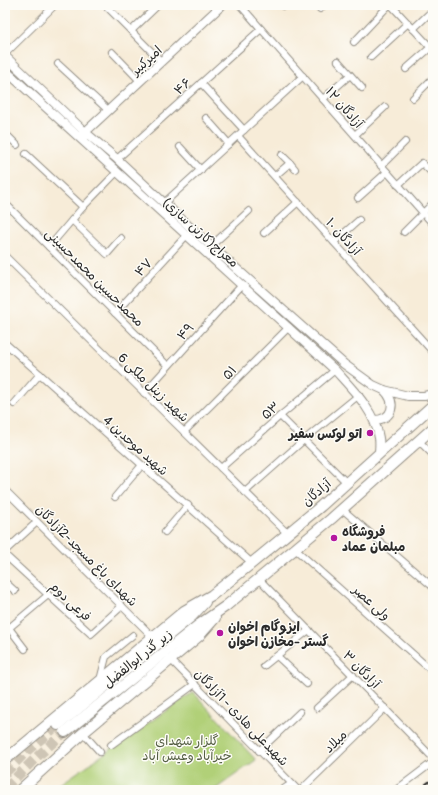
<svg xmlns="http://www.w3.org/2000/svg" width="438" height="795" viewBox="0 0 438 795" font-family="Pangolin,'Playpen Sans Arabic',sans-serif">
<rect width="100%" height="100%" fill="#fdfcf7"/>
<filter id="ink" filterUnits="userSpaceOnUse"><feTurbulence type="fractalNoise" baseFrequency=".025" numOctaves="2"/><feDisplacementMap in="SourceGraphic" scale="8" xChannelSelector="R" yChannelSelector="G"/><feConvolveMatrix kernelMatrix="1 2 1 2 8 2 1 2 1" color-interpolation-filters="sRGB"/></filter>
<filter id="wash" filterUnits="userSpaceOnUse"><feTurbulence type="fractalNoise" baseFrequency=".012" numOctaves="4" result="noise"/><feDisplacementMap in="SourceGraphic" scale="16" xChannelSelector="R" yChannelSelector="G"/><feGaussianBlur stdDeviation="0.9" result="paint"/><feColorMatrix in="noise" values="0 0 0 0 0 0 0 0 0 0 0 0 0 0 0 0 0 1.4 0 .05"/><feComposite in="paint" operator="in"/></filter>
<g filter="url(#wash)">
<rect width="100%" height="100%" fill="#f7ecd8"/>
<path fill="#b1d078" stroke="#6e7e52" d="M193,692L256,760L214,790H52Z"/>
</g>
<g filter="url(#ink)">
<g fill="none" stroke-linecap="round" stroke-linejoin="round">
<g stroke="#cec5b5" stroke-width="10" stroke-dasharray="10 5" stroke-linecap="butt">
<path d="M5,773L28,750L58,725"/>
<path d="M5,788L40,754L65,732"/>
</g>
<g stroke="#918c82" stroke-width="8">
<g id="minor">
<path d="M105,5L161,61"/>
<path d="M240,5L433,224"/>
<path d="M282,5L283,6"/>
<path d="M391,5L433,50"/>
<path d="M320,9L324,5"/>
<path d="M413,29L433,10"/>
<path d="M131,31L156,7"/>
<path d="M354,42L389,5"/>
<path d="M112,52L140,81"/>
<path d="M5,54L55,5"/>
<path d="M371,57L408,23"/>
<path d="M338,61L362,88"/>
<path d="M58,64L108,110"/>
<path d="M406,69L431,47"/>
<path d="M201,83L244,130"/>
<path d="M413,98L433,78"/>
<path d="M323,99L350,75"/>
<path d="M206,118L229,144"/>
<path d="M5,133L17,145"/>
<path d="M355,135L385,107"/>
<path d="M238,136L433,352"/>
<path d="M180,147L201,170"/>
<path d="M26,154L83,207"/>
<path d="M282,155L290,163"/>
<path d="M117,159L261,29"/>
<path d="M381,166L405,142"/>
<path d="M275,176L290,163L295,169"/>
<path d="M398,185L422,163L431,172"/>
<path d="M358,198L387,172"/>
<path d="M5,203L168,366"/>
<path d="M164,203L303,76"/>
<path d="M72,220L107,254L121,238"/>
<path d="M404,232L433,203"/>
<path d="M264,233L298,202"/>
<path d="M334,242L359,220"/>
<path d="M211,246L249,211"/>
<path d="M49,247L83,207L117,172"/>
<path d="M5,256L287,533"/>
<path d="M115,313L186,236"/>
<path d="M5,343L252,563"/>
<path d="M144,393L242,285"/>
<path d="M14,404L40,374"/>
<path d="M280,416L347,483"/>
<path d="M184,432L289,327"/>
<path d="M419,441L433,455"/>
<path d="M221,468L280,416L335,370"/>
<path d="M5,490L153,637"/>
<path d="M245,492L305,439L359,395"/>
<path d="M115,497L142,465"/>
<path d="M342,509L433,587"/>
<path d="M165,532L188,505"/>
<path d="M295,549L433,672"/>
<path d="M5,551L37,522"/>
<path d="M5,555L91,634L122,606"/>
<path d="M259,579L433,758"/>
<path d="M5,582L15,591"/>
<path d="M25,649L9,628L48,595"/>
<path d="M277,656L307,684"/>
<path d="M171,660L298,790"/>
<path d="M264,666L309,630"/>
<path d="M100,680L106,657L133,635"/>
<path d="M317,708L353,675"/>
<path d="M83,733L100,752"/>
<path d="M111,745L195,684"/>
<path d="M259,751L300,712"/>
<path d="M282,790L291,784"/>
<path d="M301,790L385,708"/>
<path d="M396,790L433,762"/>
</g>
</g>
<g stroke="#918c82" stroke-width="10">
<g id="tertiary">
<path d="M5,56L85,132L117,159L193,230L344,364L373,385L384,390L408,396H424L433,394"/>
<path d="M5,70L335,370C353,390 375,411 379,438C380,443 379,449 379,454"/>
<path d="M82,135L222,5"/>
<path d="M374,420C393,420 397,403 384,390"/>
</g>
</g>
<g stroke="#918c82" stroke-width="12">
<g id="primary">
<path d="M58,725L192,616L205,602"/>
<path d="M65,732L200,624L226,606L331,519L433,428"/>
<path d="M5,760L184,611L212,595L252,563L321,506L433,405"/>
<path d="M20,790L83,733L199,636L215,618"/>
</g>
</g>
<use href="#minor" stroke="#fff" stroke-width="6"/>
<use href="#tertiary" stroke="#fff" stroke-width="8"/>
<use href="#primary" stroke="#fff" stroke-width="10"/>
<path stroke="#2b2b2b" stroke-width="2" stroke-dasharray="6 3" stroke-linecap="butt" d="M418,790L433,779"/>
</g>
</g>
<g fill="#b5179e" stroke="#fdfcf7" stroke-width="1.5">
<circle cx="370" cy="433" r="4"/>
<circle cx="334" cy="538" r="4"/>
<circle cx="220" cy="633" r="4"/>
</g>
<g text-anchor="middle" stroke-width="3" stroke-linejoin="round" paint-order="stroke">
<g font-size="13" fill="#2b2b2b" stroke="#fdfcf7">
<text transform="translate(146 60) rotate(-43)" y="5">امیرکبیر</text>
<text transform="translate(182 86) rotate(-42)" y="5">۴۶</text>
<text transform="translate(345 107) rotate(49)" y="5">۱۲ آزادگان</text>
<text transform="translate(201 232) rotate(42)" y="5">معراج(کارتن سازی)</text>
<text transform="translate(344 236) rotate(48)" y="5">۱۰ آزادگان</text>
<text transform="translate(143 267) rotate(-47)" y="5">۴۷</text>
<text transform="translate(95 277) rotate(45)" y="5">محمدحسین محمدحسینی</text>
<text transform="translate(185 331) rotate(-48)" y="5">۴۹</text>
<text transform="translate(229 372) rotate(-45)" y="5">۵۱</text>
<text transform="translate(154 387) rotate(44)" y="5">6 شهید زینل ملکی</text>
<text transform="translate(270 410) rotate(-41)" y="5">۵۳</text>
<text transform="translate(136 445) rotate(42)" y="5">4 شهید موحدین</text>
<text transform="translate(316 492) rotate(-41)" y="5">آزادگان</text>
<text transform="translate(87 555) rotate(45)" y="5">شهدای‌ باغ مسجد-2آزادگان</text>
<text transform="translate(71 601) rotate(43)" y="5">فرعی دوم</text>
<text transform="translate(372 602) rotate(42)" y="5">ولی عصر</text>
<text transform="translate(137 658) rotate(-39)" y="5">زیر گذر ابوالفضل</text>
<text transform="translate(362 669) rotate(46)" y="5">۳ آزادگان</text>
<text transform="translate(242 717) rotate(46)" y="5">شهیدعلی هادی - 1آزادگان</text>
<text transform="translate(335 741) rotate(-44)" y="5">میلاد</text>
</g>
<g font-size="13" font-weight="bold" fill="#2b2b2b" stroke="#fdfcf7" text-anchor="start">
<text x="362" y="438" text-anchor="end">اتو لوکس سفیر</text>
<text x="342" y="536">فروشگاه<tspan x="342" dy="15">مبلمان عماد</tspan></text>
<text x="228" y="631">ایزوگام اخوان<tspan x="228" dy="15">گستر -مخازن اخوان</tspan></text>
</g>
<g font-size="13" fill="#535d42" stroke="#fdfcf7">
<text x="187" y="745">گلزار شهدای<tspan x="187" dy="15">خیرآباد وعیش آباد</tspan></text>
</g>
</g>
<rect width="438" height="795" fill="none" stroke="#fdfcf7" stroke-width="20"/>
</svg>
